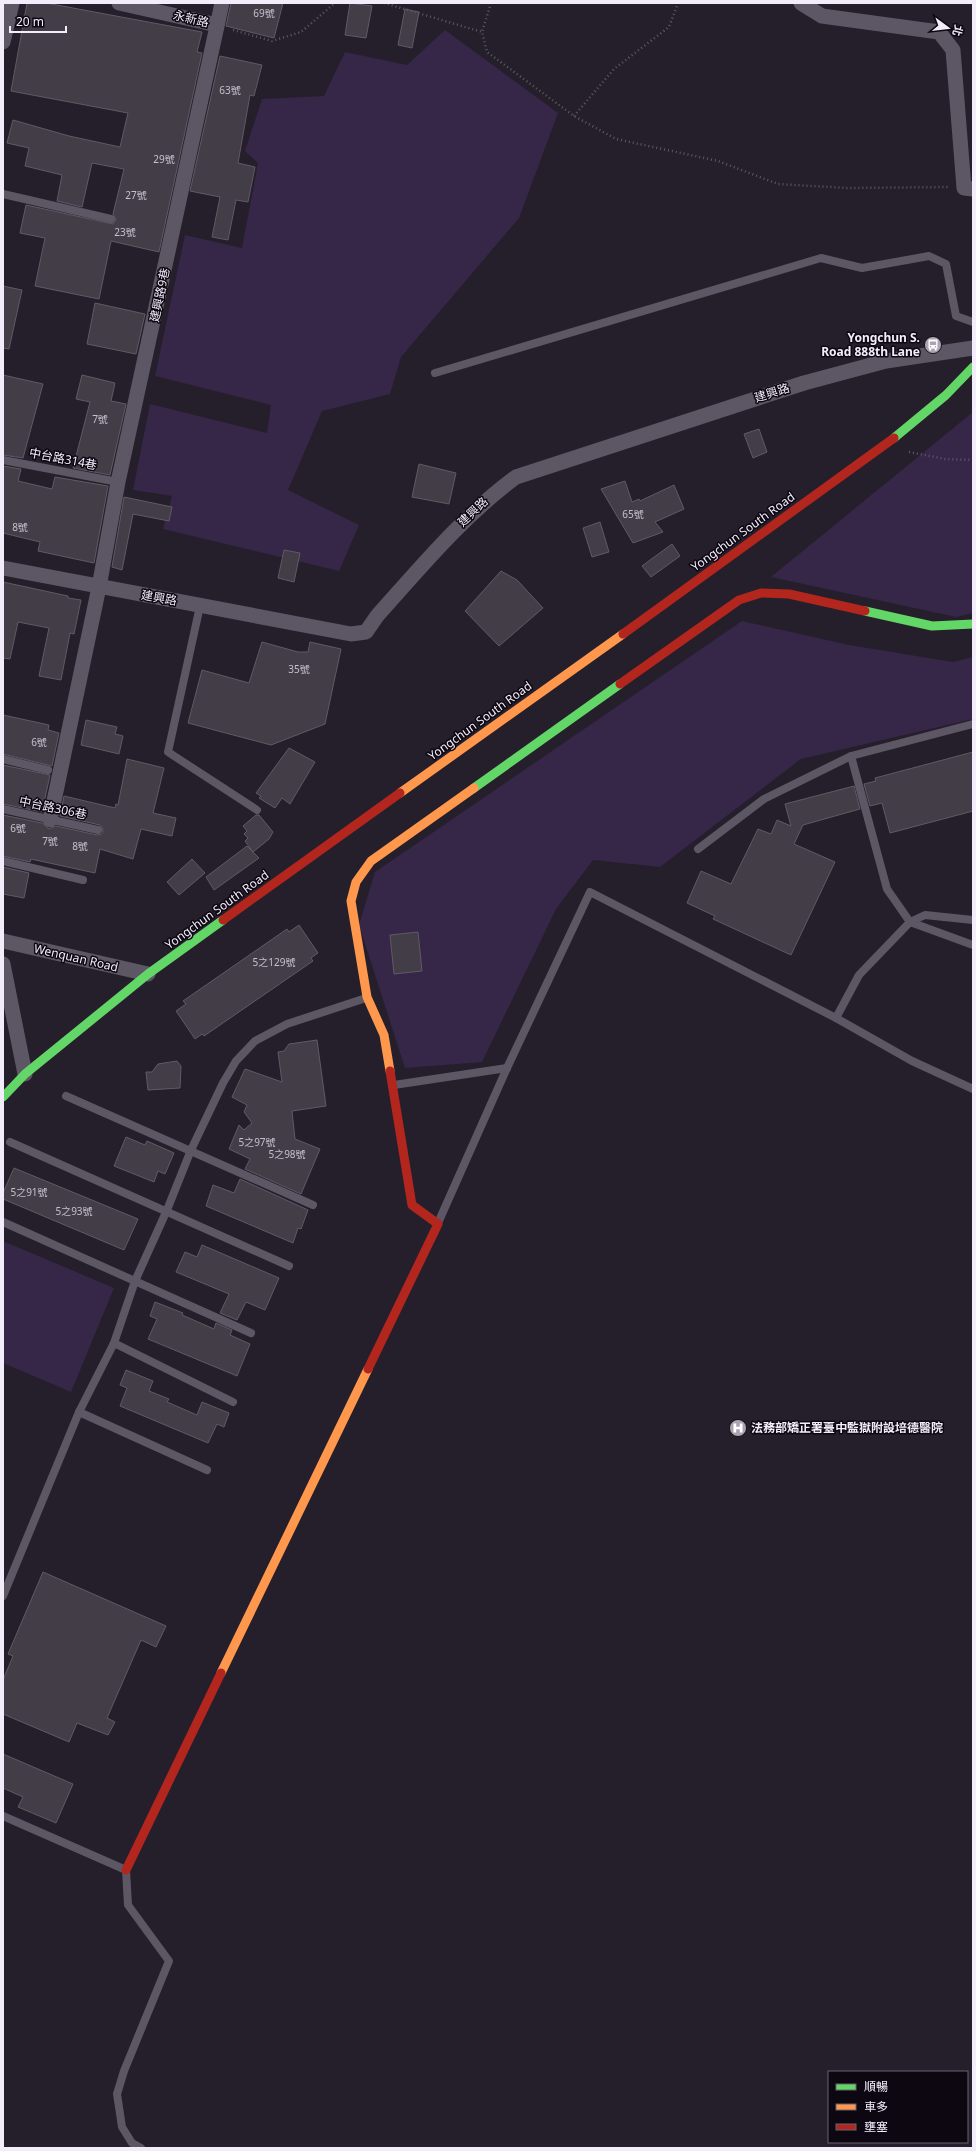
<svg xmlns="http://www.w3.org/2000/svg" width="976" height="2151" viewBox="0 0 976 2151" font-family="'Noto Sans','Noto Sans TC',sans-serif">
<rect width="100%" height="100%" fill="#251f2b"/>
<g fill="#362648">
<path d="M445,30L558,113L519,218L401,357L390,394L322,411L288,490L359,525L339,571L163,529L172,496L133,490L150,404L267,433L271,405L155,376L185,235L242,248L258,163L245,151L262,99L324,96L345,52L407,65Z"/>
<path d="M973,412V613L956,617L771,577Z"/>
<path d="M742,621L849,645L953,662L973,657V719L801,759L660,867L593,860L556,909L482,1062L405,1068L359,925L375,872Z"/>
<path d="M3,1241L114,1288L71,1392L3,1363Z"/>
</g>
<g fill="#423d47" stroke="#605a65">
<path d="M27,3H46L202,32L197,52L202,53L159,252L111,241L99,299L35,286L45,238L20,233L26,205L113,224L116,220L113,214L124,169L92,163L82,207L57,201L62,175L25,166L29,148L7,143L13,120L69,136L120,147L128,113L11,91Z"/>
<path d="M231,3H283L274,38L226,26Z"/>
<path d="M350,3L372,6L366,38L345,35Z"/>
<path d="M405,9L419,12L412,48L398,45Z"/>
<path d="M220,56L262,65L254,96L250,95L238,163L255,167L248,202L236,200L228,240L212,237L220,197L190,191Z"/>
<path d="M3,286L22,290L9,349L3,348Z"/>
<path d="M95,303L145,314L136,354L87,344Z"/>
<path d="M3,375L43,384L23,458L3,455Z"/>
<path d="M82,375L115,383L111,401L126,404L110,475L73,468L90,402L76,399Z"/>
<path d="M759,429L767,452L753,458L744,434Z"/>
<path d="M419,464L456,473L449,504L412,497Z"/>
<path d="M3,466L21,469L18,481L52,489L55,477L108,486L94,563L38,551L40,542L3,533Z"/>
<path d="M625,481L632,502L639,499L640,501L674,485L684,509L655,522L663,532L633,543L601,489Z"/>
<path d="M124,497L172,507L169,521L133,514L122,570L112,567Z"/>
<path d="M600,522L609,552L592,557L583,528Z"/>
<path d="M672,544L680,556L651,577L642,566Z"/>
<path d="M284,550L300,553L294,582L278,578Z"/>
<path d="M501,571L517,580L543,608L499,646L465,611Z"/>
<path d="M3,582L68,596V598L81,600L74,634L70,633L61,680L39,676L49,628L18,622L10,659L3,658Z"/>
<path d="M262,642L298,652H308L310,642L341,649L325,724L271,745L188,723L202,670L249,683Z"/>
<path d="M3,715L49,725L48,730L59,733L52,766L3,754Z"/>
<path d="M86,720L117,727L115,734L123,736L119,754L81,745Z"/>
<path d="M289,748L315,762L290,804L282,798L275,808L259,798L261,796L256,793Z"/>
<path d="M973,752V811L890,833L882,803L870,806L864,784L876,781L875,778Z"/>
<path d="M127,759L164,768L153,813L176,818L172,836L141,829L133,859L100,849L95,873L31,859L30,862L3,856V815L42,823L49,829L56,826L97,835L102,834L103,829L100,825L60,816L64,796L115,808L116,804L118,805Z"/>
<path d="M3,765L50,775L42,812L3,804Z"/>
<path d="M854,786L860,809L803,825L794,844L835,862L791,955L713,919L715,916L687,903L701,871L731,884L758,829L771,834L777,820L791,826L785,804Z"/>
<path d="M256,815H259L273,832L269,839L253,852L245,841L248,838L244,834L247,831L243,826Z"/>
<path d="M247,846L259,858L214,890L206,877Z"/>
<path d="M192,859L205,873L179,895L167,882Z"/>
<path d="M3,867L29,873L24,898L3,894Z"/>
<path d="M299,925L318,953L311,958L313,961L204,1036L202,1034L195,1039L176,1011L186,1004L183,1001L287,929L289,932Z"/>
<path d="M418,932L422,971L394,974L390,935Z"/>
<path d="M317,1040L326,1106L292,1111L295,1139L320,1149L301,1194L245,1169L250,1159L229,1149L239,1125L244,1130L252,1123L244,1112L247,1105L232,1097L245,1069L282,1082L278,1052L284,1051L289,1044Z"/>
<path d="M177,1061L181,1066L180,1088L148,1090L146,1072H152L158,1064Z"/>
<path d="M126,1137L145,1145L147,1141L174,1153L165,1174L158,1171L154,1182L114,1166Z"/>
<path d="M14,1168L138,1219L124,1250L3,1199V1193Z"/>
<path d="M240,1179L308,1210L301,1229L298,1228L293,1243L206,1206L213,1185L234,1193Z"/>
<path d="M202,1245L279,1278L265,1310L246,1302L237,1320L220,1313L229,1294L176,1272L185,1252L197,1257Z"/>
<path d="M155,1302L183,1313L182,1315L214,1329L216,1323L232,1330L230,1335L250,1344L237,1376L148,1339L157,1319L150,1316Z"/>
<path d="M126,1370L153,1381L149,1391L169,1399L167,1402L197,1415L202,1402L229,1413L224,1427L217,1424L208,1443L120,1406L127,1388L120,1385Z"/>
<path d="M43,1572L166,1626L156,1647L141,1640L107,1718L115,1722L108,1735L77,1723L69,1742L3,1714V1680L13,1656L8,1654Z"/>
<path d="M3,1754L73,1784L56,1823L18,1807L23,1797L3,1788Z"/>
</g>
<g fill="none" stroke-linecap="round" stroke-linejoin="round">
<g stroke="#5f5965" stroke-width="2.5" stroke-dasharray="1 3" stroke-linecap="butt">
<path d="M384,3L482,32"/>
<path d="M491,3L482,32L487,52L574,116L616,139L718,161L778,184L847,188L948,187"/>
<path d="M233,30L272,41L301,32L335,3"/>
<path d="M574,116L614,69L669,27L678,3"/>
<path d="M909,452L945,459L973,460"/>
</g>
<g stroke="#5d5665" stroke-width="8">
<path d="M3,194L111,219"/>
<path d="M435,373L821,258L862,268L929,256L946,264L956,316L973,322"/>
<path d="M3,460L118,482"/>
<path d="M200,606L168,752L257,810"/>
<path d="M851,756L887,889L910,922L973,945"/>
<path d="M3,759L48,770"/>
<path d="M3,809L98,830"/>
<path d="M698,849L764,799L851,756L973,724"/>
<path d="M3,861L83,880"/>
<path d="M836,1018L859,975L910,922L925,915L973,920"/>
<path d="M394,1085L507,1068"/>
<path d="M66,1096L313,1205"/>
<path d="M10,1142L289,1266"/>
<path d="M3,1222L251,1333"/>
<path d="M438,1223L507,1068L590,892L836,1018L912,1061L973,1089"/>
<path d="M114,1343L233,1402"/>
<path d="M79,1412L207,1470"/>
<path d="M3,1596L79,1412L114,1343L135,1281L167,1210L191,1150L223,1083L236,1061L255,1041L287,1024L366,998"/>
<path d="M3,1816L126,1870L128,1905L169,1961L124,2071L117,2094L122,2127L132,2143L141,2148"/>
</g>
<g stroke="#5d5665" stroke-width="15">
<path d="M119,3L217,25"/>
<path d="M801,3L822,16L939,32L953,50L964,188L973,189"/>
<path d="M3,42L12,3"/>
<path d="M3,568L351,634L366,632L377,616C421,567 463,516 516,477L804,383L886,361L973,348"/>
<path d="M50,820L99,587L118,482L222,3"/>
<path d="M3,941L148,974"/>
<path d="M3,964L25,1074"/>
</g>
<g stroke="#63d668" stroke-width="9">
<path d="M894,438L946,395L973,367"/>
<path d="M865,611L932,626L973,624"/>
<path d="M474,788L620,684"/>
<path d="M3,1097L25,1074L148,974L223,920"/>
</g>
<g stroke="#ff974d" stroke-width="9">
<path d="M400,793L623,634"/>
<path d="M390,1071L384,1035L367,997L351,901L356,882L371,861L474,788"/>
<path d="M221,1673L368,1369"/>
</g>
<g stroke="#b3261e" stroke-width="9">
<path d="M623,634L894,438"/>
<path d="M620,684L739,600L761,593L789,594L865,611"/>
<path d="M223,920L400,793"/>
<path d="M368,1369L438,1224L412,1205L390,1071"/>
<path d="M126,1870L221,1673"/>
</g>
</g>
<defs>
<g id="bus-disc" transform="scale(0.9)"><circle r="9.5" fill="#aaa4b2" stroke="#0c0711"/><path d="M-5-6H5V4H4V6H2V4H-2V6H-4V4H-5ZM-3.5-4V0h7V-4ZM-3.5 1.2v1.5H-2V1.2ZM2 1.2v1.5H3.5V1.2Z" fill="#fff"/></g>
<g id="hospital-disc" transform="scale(0.9)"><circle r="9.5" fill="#aaa4b2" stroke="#0c0711"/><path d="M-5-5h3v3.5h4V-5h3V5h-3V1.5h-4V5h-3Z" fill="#fff"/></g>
</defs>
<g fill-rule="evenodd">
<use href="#bus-disc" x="933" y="345"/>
<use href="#hospital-disc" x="738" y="1428"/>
</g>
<g text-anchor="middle" stroke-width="3" stroke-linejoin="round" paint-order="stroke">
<g font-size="10" fill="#c6c0ce">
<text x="264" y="17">69號</text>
<text x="230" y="94">63號</text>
<text x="164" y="163">29號</text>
<text x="136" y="199">27號</text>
<text x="125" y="236">23號</text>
<text x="100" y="423">7號</text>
<text x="633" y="518">65號</text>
<text x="20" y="531">8號</text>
<text x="299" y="673">35號</text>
<text x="39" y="746">6號</text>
<text x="18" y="832">6號</text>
<text x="50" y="845">7號</text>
<text x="80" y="850">8號</text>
<text x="274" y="966">5之129號</text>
<text x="257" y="1146">5之97號</text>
<text x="287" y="1158">5之98號</text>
<text x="29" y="1196">5之91號</text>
<text x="74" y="1215">5之93號</text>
</g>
<g font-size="12" fill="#f2ecfb" stroke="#0c0711">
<text transform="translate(191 19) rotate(13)" y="4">永新路</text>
<text transform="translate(160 295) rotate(-78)" y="4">建興路9巷</text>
<text transform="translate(772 393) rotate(-18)" y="4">建興路</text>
<text transform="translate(63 459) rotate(11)" y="4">中台路314巷</text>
<text transform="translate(473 512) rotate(-43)" y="4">建興路</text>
<text transform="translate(743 532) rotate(-36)" y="4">Yongchun South Road</text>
<text transform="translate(159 598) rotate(10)" y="4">建興路</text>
<text transform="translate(480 721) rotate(-36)" y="4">Yongchun South Road</text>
<text transform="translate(53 808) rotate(12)" y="4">中台路306巷</text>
<text transform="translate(217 910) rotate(-36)" y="4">Yongchun South Road</text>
<text transform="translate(76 958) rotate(13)" y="4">Wenquan Road</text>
</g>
<g font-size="12" font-weight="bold" fill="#f2ecfb" stroke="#0c0711" text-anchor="end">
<text x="920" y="342">Yongchun S.<tspan x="920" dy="14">Road 888th Lane</tspan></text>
<text x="751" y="1432" text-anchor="start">法務部矯正署臺中監獄附設培德醫院</text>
</g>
</g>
<rect width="976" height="2151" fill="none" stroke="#f2ecfb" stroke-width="8"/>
<rect x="828" y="2071" width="140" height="72" fill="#0c0711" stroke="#68636f"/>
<rect x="836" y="2084" width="20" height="6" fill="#63d668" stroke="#68636f"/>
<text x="864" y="2091" font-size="12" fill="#f2ecfb">順暢</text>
<rect x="836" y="2104" width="20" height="6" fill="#ff974d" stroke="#68636f"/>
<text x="864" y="2111" font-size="12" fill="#f2ecfb">車多</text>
<rect x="836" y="2124" width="20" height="6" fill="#b3261e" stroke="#68636f"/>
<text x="864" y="2131" font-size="12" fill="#f2ecfb">壅塞</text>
<g transform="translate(948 28) rotate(105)" stroke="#0c0711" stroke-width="3" paint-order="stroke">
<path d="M0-3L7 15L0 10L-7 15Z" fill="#f2ecfb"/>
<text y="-6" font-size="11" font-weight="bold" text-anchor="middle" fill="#f2ecfb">北</text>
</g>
<path d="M10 26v6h56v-6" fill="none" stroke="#f2ecfb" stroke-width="2"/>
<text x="16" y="26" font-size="12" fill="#f2ecfb" stroke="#0c0711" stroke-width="3" paint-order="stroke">20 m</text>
</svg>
